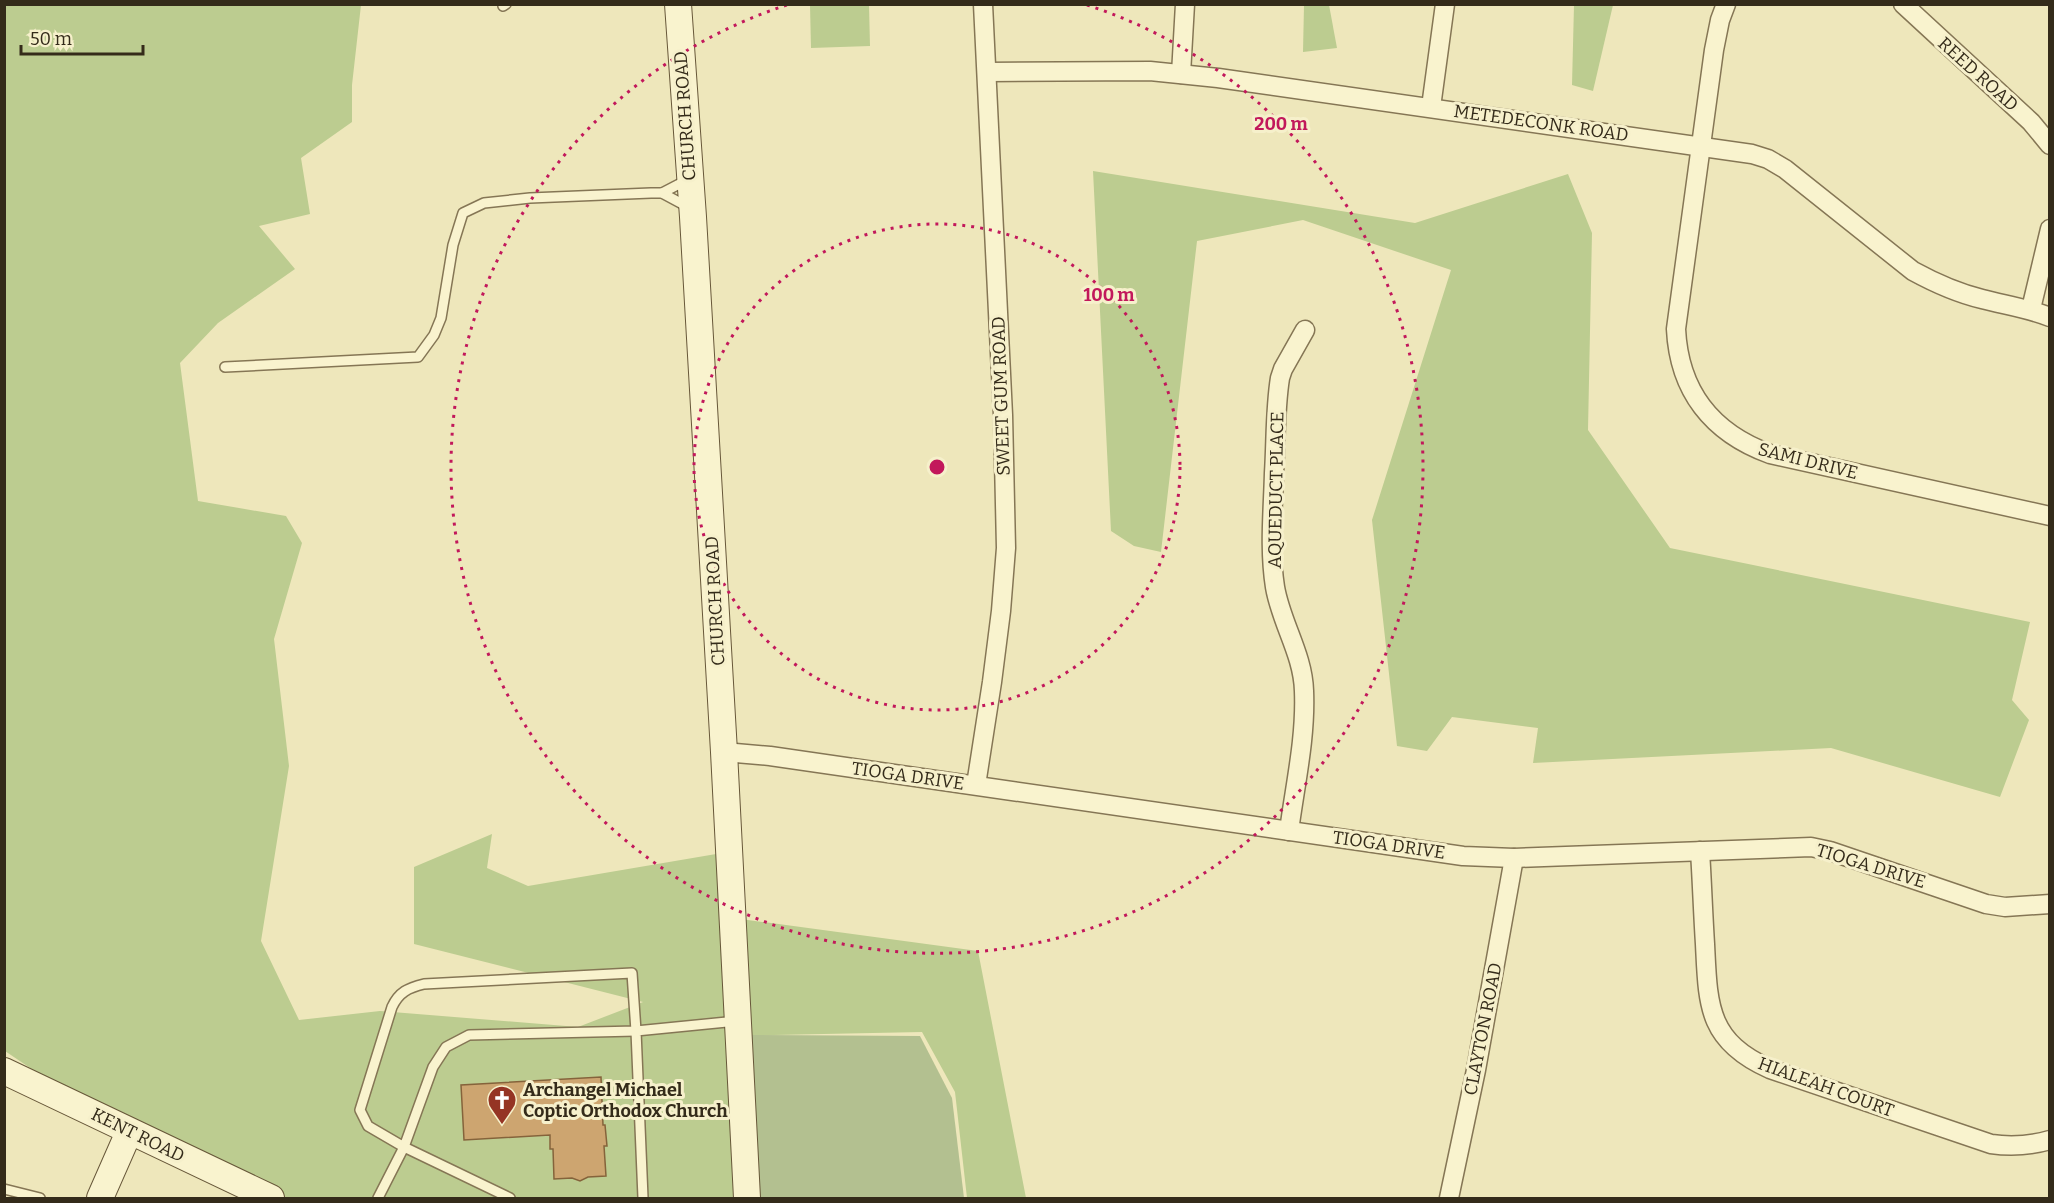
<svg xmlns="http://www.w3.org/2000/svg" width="2054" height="1203" viewBox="0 0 2054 1203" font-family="Bitter,serif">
<rect width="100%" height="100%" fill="#eee7bb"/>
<g fill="#bccc90">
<path d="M4,5H361L352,85V122L301,158L310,214L259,226L295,269L218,323L180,363L198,501L286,516L302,543L274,639L289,766L261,941L299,1020L380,1011L578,1027L643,1002L414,944V867L492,834L487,868L528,886L722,853L726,917L978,951L1026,1198H967L955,1092L922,1032L731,1036L742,1198H271L107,1120L5,1051Z"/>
<path d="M810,5H869L870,46L811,48Z"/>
<path d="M1304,5H1329L1337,48L1303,52Z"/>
<path d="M1574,5H1613L1593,91L1572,85Z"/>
<path d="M1093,171L1415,223L1568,174L1592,233L1588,430L1670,548L2030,622L2012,700L2029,720L2000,797L1831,748L1533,763L1538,728L1452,717L1427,751L1397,746L1372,520L1451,270L1303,220L1197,241L1161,552L1134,546L1111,531Z"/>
</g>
<path fill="#b3c090" d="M744,1035L920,1036L952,1098L964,1198H754Z"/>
<path fill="#cda570" stroke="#85633b" stroke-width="1.5" d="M601,1077L603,1125H605L607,1146H604L606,1176L588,1177L580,1181L572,1178L554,1179L553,1149H550V1135L464,1140L461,1085Z"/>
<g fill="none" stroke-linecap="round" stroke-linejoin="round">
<g stroke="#857655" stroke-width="12">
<g id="lane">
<path d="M503,6L506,4"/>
<path d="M662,193L687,180"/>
<path d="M225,367L418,357L434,335L441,318L453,245L463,213L484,203L530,198L651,193H662L690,208"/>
<path d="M632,973L636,1031L469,1035L446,1047L433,1067L404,1147L368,1126L360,1110L392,1007C399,992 408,988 424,984Z"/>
<path d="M4,1189L40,1198"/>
<path d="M378,1198L404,1147L510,1198"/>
<path d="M643,1198L636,1031L737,1021"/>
</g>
</g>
<g stroke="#857655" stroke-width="21">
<g id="street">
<path d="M1726,4L1720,20L1714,50L1676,329C1679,391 1712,433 1770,454L2050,516"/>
<path d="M1903,4L2031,122L2050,145"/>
<path d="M987,72L1150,71L1218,78L1752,154L1768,159L1785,169L1913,271C1935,283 1957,293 1982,299C2005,305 2027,308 2050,317"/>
<path d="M1181,74L1185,4"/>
<path d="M1431,107L1445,4"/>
<path d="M2031,309L2050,229"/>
<path d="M724,752L770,756L1463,856L1514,858L1811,847L1830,851L1986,904L2005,907L2050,904"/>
<path d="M976,785L992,682L1001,611L1006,548L1003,415L983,4"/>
<path d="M1289,831C1295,785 1306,738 1304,691C1303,654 1281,623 1275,587C1269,549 1273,511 1274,473C1276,442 1275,409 1280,378L1283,369L1305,330"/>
<path d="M1700,851C1702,882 1703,913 1705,944C1708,1005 1707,1041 1770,1069L1991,1144C2012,1147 2029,1146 2050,1140"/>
<path d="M1449,1198L1476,1070L1514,858"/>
</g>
</g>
<g stroke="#675739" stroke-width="28">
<g id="secondary">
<path d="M678,4L693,217L724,752L747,1198"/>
<path d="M4,1071L271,1198"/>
<path d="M100,1198L129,1132"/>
</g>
</g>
<use href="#lane" stroke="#f9f3ce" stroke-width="9"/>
<use href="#street" stroke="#f9f3ce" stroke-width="18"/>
<use href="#secondary" stroke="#f9f3ce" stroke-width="26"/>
</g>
<g fill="none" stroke="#c2185b" stroke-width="3" stroke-dasharray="3 6">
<circle cx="937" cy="467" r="243"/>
<path d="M1087 5A486 486 0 1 1 787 5"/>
</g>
<defs>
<g id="church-pin" transform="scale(1.5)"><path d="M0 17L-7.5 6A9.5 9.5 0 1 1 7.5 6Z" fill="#953424" stroke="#f6f0cb"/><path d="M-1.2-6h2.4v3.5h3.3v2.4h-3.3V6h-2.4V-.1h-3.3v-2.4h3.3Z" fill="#fff"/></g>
</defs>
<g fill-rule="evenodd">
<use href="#church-pin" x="502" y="1100"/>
</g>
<g text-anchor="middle" stroke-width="6" stroke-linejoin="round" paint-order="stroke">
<g font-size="18" fill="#342b1a" stroke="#f6f0cb">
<text transform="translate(1978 74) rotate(42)" y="6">REED ROAD</text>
<text transform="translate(685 116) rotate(-94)" y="6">CHURCH ROAD</text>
<text transform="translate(1541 123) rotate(8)" y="6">METEDECONK ROAD</text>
<text transform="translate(1001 396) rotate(-92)" y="6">SWEET GUM ROAD</text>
<text transform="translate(1808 461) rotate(14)" y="6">SAMI DRIVE</text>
<text transform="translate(1276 490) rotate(-89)" y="6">AQUEDUCT PLACE</text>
<text transform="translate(715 601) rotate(-93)" y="6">CHURCH ROAD</text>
<text transform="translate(908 776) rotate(8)" y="6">TIOGA DRIVE</text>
<text transform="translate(1389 845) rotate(8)" y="6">TIOGA DRIVE</text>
<text transform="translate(1871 866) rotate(17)" y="6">TIOGA DRIVE</text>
<text transform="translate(1483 1029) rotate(-79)" y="6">CLAYTON ROAD</text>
<text transform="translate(1826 1087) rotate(20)" y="6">HIALEAH COURT</text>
<text transform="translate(138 1135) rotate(26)" y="6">KENT ROAD</text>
</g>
<g font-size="18" font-weight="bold" fill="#342b1a" stroke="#f6f0cb" text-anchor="start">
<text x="523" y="1096">Archangel Michael<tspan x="523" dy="21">Coptic Orthodox Church</tspan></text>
</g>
</g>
<circle cx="937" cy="467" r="9" fill="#c2185b" stroke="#f6f0cb" stroke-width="3"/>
<g font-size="18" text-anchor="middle" font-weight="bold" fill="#c2185b" stroke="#f6f0cb" stroke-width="6" stroke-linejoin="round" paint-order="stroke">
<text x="1281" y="130">200 m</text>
<text x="1109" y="301">100 m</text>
</g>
<rect width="2054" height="1203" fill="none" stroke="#342b1a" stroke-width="12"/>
<path d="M21 45v9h122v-9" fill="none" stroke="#342b1a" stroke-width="3"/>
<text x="30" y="45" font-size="18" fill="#342b1a" stroke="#f6f0cb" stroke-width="4.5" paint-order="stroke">50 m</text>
</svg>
